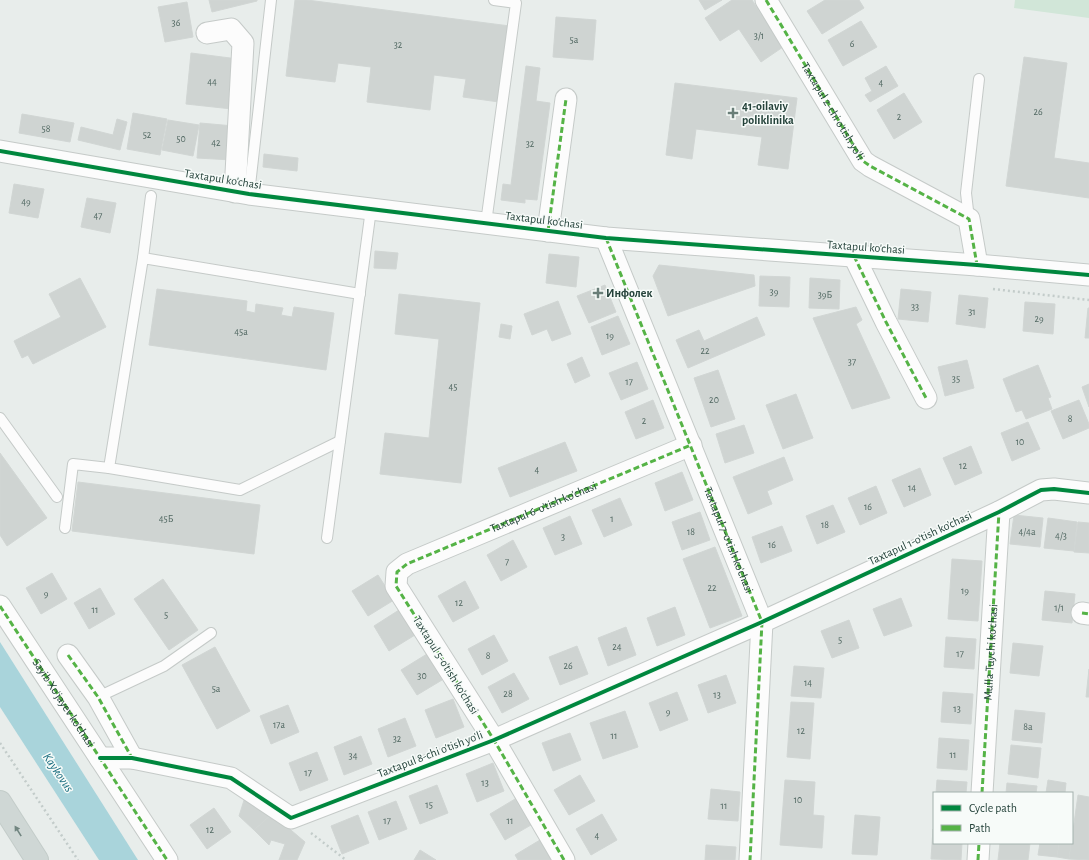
<svg xmlns="http://www.w3.org/2000/svg" width="1089" height="860" viewBox="0 0 1089 860" font-family="'Alegreya Sans',sans-serif">
<rect width="100%" height="100%" fill="#e8edeb"/>
<path fill="#d1e6d8" d="M1015,0H1089V18L1014,8Z"/>
<path fill="#a9d4db" d="M0,642L138,860H99L0,707Z"/>
<g fill="#cfd4d2" stroke="#d1d6d4">
<path d="M209,0H257V1L212,12Z"/>
<path d="M295,0H307L510,26L499,102L463,97L466,79L434,75L430,110L367,102L371,67L338,63L335,82L286,76Z"/>
<path d="M699,0H722L705,10Z"/>
<path d="M732,0H752L783,47L761,62L739,29L720,41L705,18Z"/>
<path d="M825,0H859L864,8L822,34L807,11Z"/>
<path d="M187,2L193,37L165,42L158,7Z"/>
<path d="M556,17L596,20L593,60L553,57Z"/>
<path d="M861,21L877,47L843,66L828,40Z"/>
<path d="M191,53L238,59L232,109L186,104Z"/>
<path d="M1024,57L1067,63L1054,158L1089,163V198L1006,186Z"/>
<path d="M526,66L540,68L536,101L550,103L537,200L525,199V203L501,200L503,184L511,185Z"/>
<path d="M886,66L898,86L870,102L865,95L872,91L865,78Z"/>
<path d="M675,83L797,98L788,169L758,165L762,137L696,129L692,159L666,155Z"/>
<path d="M904,93L922,122L894,139L877,110Z"/>
<path d="M133,113L167,119L160,155L127,149Z"/>
<path d="M22,114L74,123L70,142L19,133Z"/>
<path d="M117,119L127,122L120,150L78,140L81,127L113,135Z"/>
<path d="M168,120L199,125L193,156L162,150Z"/>
<path d="M200,123L234,126L232,160L197,158Z"/>
<path d="M264,154L298,158L297,171L263,167Z"/>
<path d="M14,184L44,189L38,218L9,213Z"/>
<path d="M87,198L116,203L110,233L81,227Z"/>
<path d="M375,251L398,253L396,269L374,268Z"/>
<path d="M549,254L579,257L576,287L546,283Z"/>
<path d="M659,265L754,275L755,286L668,316L653,276Z"/>
<path d="M760,276L790,277L789,307L759,306Z"/>
<path d="M80,278L106,327L33,364L28,355L22,358L14,341L61,317L49,294Z"/>
<path d="M810,278L840,280L839,309L809,308Z"/>
<path d="M605,285L616,312L589,323L577,296Z"/>
<path d="M157,289L247,301L246,311L255,313L256,304L283,308L281,315L292,317L294,307L334,313L326,370L149,345Z"/>
<path d="M901,289L931,292L928,322L898,319Z"/>
<path d="M399,294L480,303L461,483L380,474L385,433L429,438L439,339L395,334Z"/>
<path d="M959,295L988,298L985,328L956,324Z"/>
<path d="M558,301L571,334L552,341L547,329L532,335L524,314Z"/>
<path d="M1025,302L1055,304L1053,334L1023,331Z"/>
<path d="M856,307L862,320L856,324L890,398L852,409L813,318Z"/>
<path d="M1088,308H1089V338H1085Z"/>
<path d="M618,316L630,344L602,355L591,327Z"/>
<path d="M757,317L765,335L688,368L676,340L699,330L704,341Z"/>
<path d="M501,324L512,326L510,339L499,337Z"/>
<path d="M582,357L590,376L575,383L567,364Z"/>
<path d="M967,360L974,388L945,396L938,367Z"/>
<path d="M637,362L648,389L621,400L609,373Z"/>
<path d="M1038,365L1051,397L1048,398L1052,409L1026,419L1022,410L1016,412L1003,379Z"/>
<path d="M718,370L735,419L711,427L694,378Z"/>
<path d="M1089,384V407L1082,387Z"/>
<path d="M796,394L813,438L783,449L766,405Z"/>
<path d="M653,400L664,428L636,439L625,412Z"/>
<path d="M1079,400L1089,424V428L1063,439L1051,411Z"/>
<path d="M1028,422L1040,449L1012,461L1001,433Z"/>
<path d="M744,425L754,453L725,463L716,434Z"/>
<path d="M565,442L577,471L510,497L498,468Z"/>
<path d="M971,446L982,473L955,485L943,458Z"/>
<path d="M0,453L47,518L7,546L0,535Z"/>
<path d="M784,457L793,480L767,491L772,504L748,514L733,477Z"/>
<path d="M920,468L931,495L904,507L892,480Z"/>
<path d="M682,472L693,500L665,511L655,483Z"/>
<path d="M78,482L260,505L254,554L72,531Z"/>
<path d="M876,486L887,513L860,525L848,498Z"/>
<path d="M620,498L632,525L604,537L592,510Z"/>
<path d="M833,505L845,532L817,544L806,516Z"/>
<path d="M700,512L710,540L682,550L672,522Z"/>
<path d="M1014,515L1043,518L1040,547L1010,544Z"/>
<path d="M570,516L582,544L555,555L543,528Z"/>
<path d="M1048,518L1077,522L1074,551L1044,548Z"/>
<path d="M1078,522L1089,523V553L1074,552Z"/>
<path d="M782,526L792,551L761,563L752,537Z"/>
<path d="M513,540L527,567L501,581L487,555Z"/>
<path d="M715,547L742,616L710,628L683,559Z"/>
<path d="M952,559L982,561L978,621L948,619Z"/>
<path d="M52,573L67,599L41,614L26,588Z"/>
<path d="M378,575L394,600L368,616L352,591Z"/>
<path d="M163,579L198,630L169,650L134,599Z"/>
<path d="M465,581L479,608L453,622L438,596Z"/>
<path d="M100,588L115,614L89,629L74,603Z"/>
<path d="M1045,591L1075,594L1072,623L1042,620Z"/>
<path d="M901,598L912,626L884,636L873,609Z"/>
<path d="M675,607L685,635L657,646L647,618Z"/>
<path d="M399,610L415,635L389,651L374,626Z"/>
<path d="M849,620L859,648L832,658L821,631Z"/>
<path d="M626,627L636,655L608,666L598,638Z"/>
<path d="M494,635L508,661L482,675L468,649Z"/>
<path d="M946,637L976,639L974,669L944,667Z"/>
<path d="M1013,643L1043,646L1039,676L1010,673Z"/>
<path d="M577,646L588,674L560,685L549,657Z"/>
<path d="M215,647L250,711L217,729L182,665Z"/>
<path d="M427,654L442,680L417,695L401,670Z"/>
<path d="M794,666L824,668L821,698L791,696Z"/>
<path d="M1089,669V697H1086Z"/>
<path d="M514,673L529,699L502,713L488,687Z"/>
<path d="M726,675L736,703L708,713L698,685Z"/>
<path d="M677,692L688,720L660,731L649,703Z"/>
<path d="M943,692L973,694L971,724L941,722Z"/>
<path d="M453,699L464,727L436,738L425,710Z"/>
<path d="M791,702L814,703L810,759L787,757Z"/>
<path d="M288,705L299,732L271,744L260,716Z"/>
<path d="M1015,710L1045,713L1042,743L1012,740Z"/>
<path d="M625,711L638,747L603,759L590,723Z"/>
<path d="M405,718L416,746L388,757L378,729Z"/>
<path d="M570,733L581,760L553,771L542,743Z"/>
<path d="M361,736L372,764L344,775L334,747Z"/>
<path d="M939,738L969,740L967,770L937,768Z"/>
<path d="M1011,745L1041,748L1038,778L1008,774Z"/>
<path d="M317,752L328,780L300,791L289,763Z"/>
<path d="M493,763L504,791L477,802L466,774Z"/>
<path d="M580,775L595,801L569,815L554,790Z"/>
<path d="M785,780L815,782L813,815L824,816L822,848L780,845Z"/>
<path d="M937,780L967,782L966,793H936Z"/>
<path d="M1048,780L1066,783L1065,793H1046Z"/>
<path d="M1007,783L1037,786L1036,793H1006Z"/>
<path d="M437,785L448,813L420,824L409,796Z"/>
<path d="M711,789L740,792L738,821L708,819Z"/>
<path d="M246,794L272,814L254,830L239,816Z"/>
<path d="M1078,795L1089,797V860L1069,859Z"/>
<path d="M515,799L531,825L505,840L490,814Z"/>
<path d="M396,801L407,829L379,840L368,812Z"/>
<path d="M214,808L231,832L207,849L190,825Z"/>
<path d="M272,814L305,842L297,860H279L285,844L271,840L269,845L254,830Z"/>
<path d="M602,814L617,840L591,855L576,829Z"/>
<path d="M358,815L369,843L342,854L331,826Z"/>
<path d="M855,815L880,817L877,855L852,854Z"/>
<path d="M933,829L934,843H962L961,860L931,859Z"/>
<path d="M540,840L553,860H518L515,855Z"/>
<path d="M1000,843H1030L1028,860H998Z"/>
<path d="M1040,843H1059L1057,857L1038,855Z"/>
<path d="M1059,843H1071L1069,859L1057,857Z"/>
<path d="M706,845L736,847L735,860H705Z"/>
<path d="M420,850L436,860H414Z"/>
</g>
<g fill="none" stroke-linecap="round" stroke-linejoin="round">
<g stroke="#c5cac8" stroke-width="12">
<g id="service">
<path d="M249,194L271,0"/>
<path d="M969,219L966,193L979,79"/>
<path d="M486,223L516,3L494,0"/>
<path d="M143,258L151,196"/>
<path d="M0,418L57,497"/>
<path d="M340,441L240,490L109,468L143,258L360,294"/>
<path d="M65,528L73,464L109,468"/>
<path d="M327,538L371,209"/>
<path d="M98,697L164,666L211,633"/>
</g>
</g>
<g stroke="#c5cac8" stroke-width="23">
<g id="minor">
<path d="M766,0L863,161L870,166L969,219L977,265"/>
<path d="M207,33L231,29L243,43L235,192"/>
<path d="M0,151L249,194L606,238L977,265L1089,275"/>
<path d="M548,231L566,99"/>
<path id="s1" d="M606,238L762,622L750,860"/>
<path d="M854,256L886,322L926,398"/>
<path d="M0,606L167,860"/>
<path d="M1082,613L1089,614"/>
<path d="M68,655L98,697L132,758"/>
<path d="M100,758H132L231,778L291,818L494,740L762,622L999,512L1041,490L1054,489L1089,493"/>
<path id="s2" d="M982,793L999,512"/>
<path d="M564,860L494,740L396,586L397,572L407,564L691,445"/>
<path d="M978,860L979,843"/>
</g>
</g>
<g stroke="#c3ccc9" stroke-width="24">
<path id="primary" d="M0,802L37,860"/>
</g>
<g stroke="#c3ccca" stroke-width="2.5" stroke-dasharray="2 3" stroke-linecap="butt">
<path d="M993,289L1089,300"/>
<path d="M0,743L78,860"/>
<path d="M311,833L346,860"/>
</g>
<use href="#service" stroke="#fcfcfc" stroke-width="10"/>
<use href="#minor" stroke="#fcfcfc" stroke-width="21"/>
<use href="#primary" stroke="#cfd7d5" stroke-width="22"/>
<g stroke="#55b346" stroke-width="3" stroke-dasharray="6 3" stroke-linecap="butt">
<path id="s3" d="M766,0L863,161L870,166L969,219L977,265"/>
<path d="M548,231L566,99"/>
<path d="M606,238L762,622L750,860"/>
<path d="M854,256L886,322L926,398"/>
<path id="s4" d="M0,606L167,860"/>
<path d="M1082,613L1089,614"/>
<path d="M68,655L98,697L132,758"/>
<path d="M982,793L999,512"/>
<path id="s5" d="M564,860L494,740L396,586L397,572L407,564L691,445"/>
<path d="M978,860L979,843"/>
</g>
<g stroke="#f7fbf9" stroke-width="6">
<g id="cycleway">
<path d="M0,151L249,194L606,238L977,265L1089,275"/>
<path d="M100,758H132L231,778L291,818L494,740L762,622L999,512L1041,490L1054,489L1089,493"/>
</g>
</g>
<use href="#cycleway" stroke="#00873e" stroke-width="4"/>
</g>
<defs><path id="oneway-solid" d="M-6-.8H1V-3.2L6.5 0L1 3.2V.8H-6Z"/></defs>
<use fill="#718580" href="#oneway-solid" transform="translate(18 831) rotate(-122)"/>
<g fill="#697e78" stroke="#f7fbf9" stroke-width="1.5">
<path d="M731 107h4v4h4v4h-4v4h-4v-4h-4v-4h4z"/>
<path d="M596 287h4v4h4v4h-4v4h-4v-4h-4v-4h4z"/>
</g>
<g text-anchor="middle" stroke-width="3" stroke-linejoin="round" paint-order="stroke">
<g font-size="10" fill="#506761">
<text x="176" y="26">36</text>
<text x="759" y="39">3/1</text>
<text x="574" y="43">5a</text>
<text x="852" y="47">6</text>
<text x="398" y="48">32</text>
<text x="212" y="85">44</text>
<text x="881" y="86">4</text>
<text x="1038" y="115">26</text>
<text x="899" y="120">2</text>
<text x="46" y="132">58</text>
<text x="147" y="138">52</text>
<text x="181" y="142">50</text>
<text x="216" y="146">42</text>
<text x="530" y="147">32</text>
<text x="26" y="205">49</text>
<text x="98" y="219">47</text>
<text x="774" y="295">39</text>
<text x="825" y="298">39Б</text>
<text x="915" y="310">33</text>
<text x="972" y="315">31</text>
<text x="1039" y="322">29</text>
<text x="241" y="335">45a</text>
<text x="610" y="339">19</text>
<text x="705" y="354">22</text>
<text x="852" y="365">37</text>
<text x="956" y="382">35</text>
<text x="629" y="385">17</text>
<text x="453" y="390">45</text>
<text x="714" y="403">20</text>
<text x="1070" y="422">8</text>
<text x="644" y="424">2</text>
<text x="1020" y="445">10</text>
<text x="963" y="469">12</text>
<text x="537" y="473">4</text>
<text x="912" y="491">14</text>
<text x="868" y="510">16</text>
<text x="166" y="522">45Б</text>
<text x="612" y="522">1</text>
<text x="825" y="528">18</text>
<text x="691" y="535">18</text>
<text x="1027" y="535">4/4a</text>
<text x="1061" y="539">4/3</text>
<text x="563" y="540">3</text>
<text x="772" y="548">16</text>
<text x="507" y="565">7</text>
<text x="712" y="591">22</text>
<text x="965" y="594">19</text>
<text x="46" y="597">9</text>
<text x="459" y="606">12</text>
<text x="1059" y="611">1/1</text>
<text x="95" y="613">11</text>
<text x="166" y="618">5</text>
<text x="840" y="643">5</text>
<text x="617" y="650">24</text>
<text x="960" y="657">17</text>
<text x="488" y="659">8</text>
<text x="568" y="669">26</text>
<text x="422" y="679">30</text>
<text x="808" y="686">14</text>
<text x="216" y="692">5а</text>
<text x="508" y="697">28</text>
<text x="717" y="698">13</text>
<text x="957" y="712">13</text>
<text x="668" y="715">9</text>
<text x="279" y="728">17а</text>
<text x="1028" y="730">8а</text>
<text x="801" y="734">12</text>
<text x="614" y="739">11</text>
<text x="397" y="742">32</text>
<text x="953" y="758">11</text>
<text x="353" y="759">34</text>
<text x="308" y="776">17</text>
<text x="485" y="786">13</text>
<text x="798" y="803">10</text>
<text x="429" y="808">15</text>
<text x="724" y="809">11</text>
<text x="387" y="824">17</text>
<text x="510" y="824">11</text>
<text x="210" y="833">12</text>
<text x="597" y="839">4</text>
</g>
<g font-size="12" font-weight="bold" fill="#24423a" stroke="#f7fbf9" text-anchor="start">
<text x="742" y="110">41-oilaviy<tspan x="742" dy="14">poliklinika</tspan></text>
<text x="606" y="297">Инфолек</text>
</g>
<g font-size="12" fill="#24423a" stroke="#f7fbf9">
<text dy="4" stroke="none"><textPath href="#s3" startOffset="130">Taxtapul 2-chi o'tish yo'li</textPath></text>
<text transform="translate(223 179) rotate(9)" y="4">Taxtapul ko'chasi</text>
<text transform="translate(544 220) rotate(7)" y="4">Taxtapul ko'chasi</text>
<text transform="translate(866 247) rotate(4)" y="4">Taxtapul ko'chasi</text>
<text dy="4" stroke="none"><textPath href="#s5" startOffset="496">Taxtapul 6-o'tish ko'chasi</textPath></text>
<text transform="translate(920 538) rotate(-25)" y="4">Taxtapul 1-o'tish ko'chasi</text>
<text dy="4" stroke="none"><textPath href="#s1" startOffset="326">Taxtapul 7-o'tish ko'chasi</textPath></text>
<text dy="4" stroke="none"><textPath href="#s2" startOffset="141">Mulla Tuychi ko'chasi</textPath></text>
<text transform="translate(446 665) rotate(58)" y="4">Taxtapul 5-o'tish ko'chasi</text>
<text dy="4" stroke="none"><textPath href="#s4" startOffset="116">Sayib Xo'jayev ko'chasi</textPath></text>
<text transform="translate(430 754) rotate(-21)" y="4">Taxtapul 8-chi o'tish yo'li</text>
</g>
<g font-size="13" font-style="italic" fill="#1c6f80" stroke="#f7fbf9">
<text transform="translate(59 772) rotate(56)" y="5">Kaykovus</text>
</g>
</g>
<rect x="933" y="792" width="140" height="52" fill="#f7fbf9" stroke="#a3b1ad"/>
<rect x="941" y="805" width="20" height="6" fill="#00873e" stroke="#a3b1ad"/>
<text x="969" y="812" font-size="12" fill="#24423a">Cycle path</text>
<rect x="941" y="825" width="20" height="6" fill="#55b346" stroke="#a3b1ad"/>
<text x="969" y="832" font-size="12" fill="#24423a">Path</text>
</svg>
